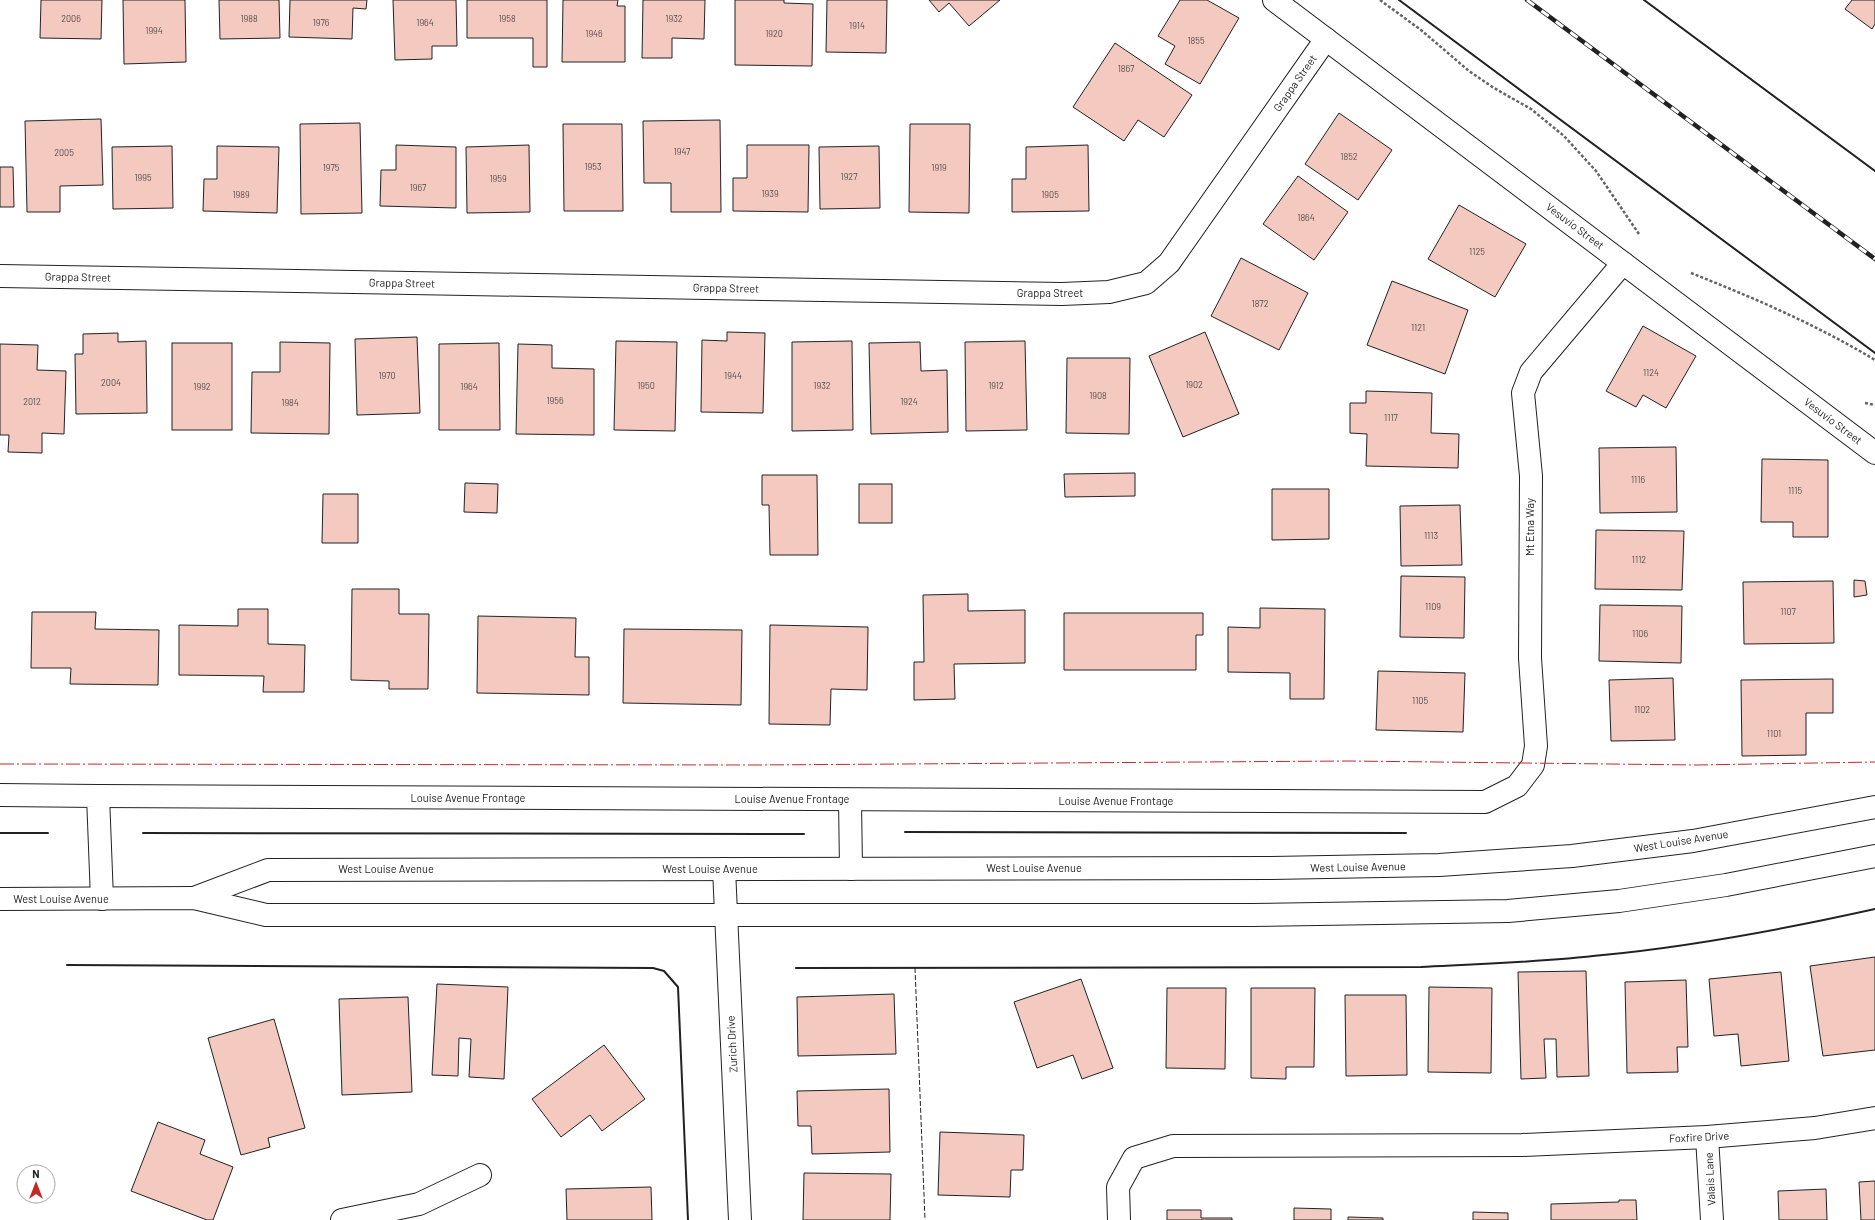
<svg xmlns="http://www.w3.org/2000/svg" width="1875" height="1220" viewBox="0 0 1875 1220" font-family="Barlow,sans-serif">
<rect width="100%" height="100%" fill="#fff"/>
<g fill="#f3c9c0" stroke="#222">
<path d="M41,0H102L101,39L40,38Z"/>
<path d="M123,0H185L186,62L124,64Z"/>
<path d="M219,0H279L280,38L220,39Z"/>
<path d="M290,0H367L366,9L353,8L352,39L289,37Z"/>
<path d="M393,0H456L457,46H432V59L395,60Z"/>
<path d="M467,0H547V67H533V38H467Z"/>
<path d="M563,0H618L617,6H625V62H562Z"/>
<path d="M643,0H705L704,39L672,38V58H642Z"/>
<path d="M735,0H784V3L813,4L812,66L735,65Z"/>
<path d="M827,0H887L886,53L826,52Z"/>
<path d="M929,0H1000L969,26L949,3L939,12Z"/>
<path d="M1180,0H1207L1239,18L1200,84L1165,64L1175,46L1158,36Z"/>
<path d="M1852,0H1875V24L1872,29L1845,9Z"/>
<path d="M1115,43L1192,95L1164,137L1138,120L1124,141L1073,107Z"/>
<path d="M1339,113L1392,150L1358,200L1305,164Z"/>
<path d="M101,119L103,185L60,186V212H27L25,121Z"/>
<path d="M720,120L721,212H671V183H644L643,121Z"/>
<path d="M360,123L362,213L301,214L300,124Z"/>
<path d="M563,124H622L623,211H564Z"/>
<path d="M910,124H970L969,213L909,212Z"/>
<path d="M396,145L456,147V208L380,206L381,170H396Z"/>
<path d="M529,145L530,212L467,213L466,147Z"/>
<path d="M747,145H809L808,212L733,211V178H747Z"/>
<path d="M1088,145L1089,211L1012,212V179H1026V147Z"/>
<path d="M172,146L173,208L113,209L112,147Z"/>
<path d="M217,146L279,147L277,213L203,211L204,179H217Z"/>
<path d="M879,146L880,208L820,209L819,147Z"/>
<path d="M0,167H13L14,207H0Z"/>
<path d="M1298,176L1348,212L1314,260L1263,224Z"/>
<path d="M1459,205L1526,244L1495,297L1428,259Z"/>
<path d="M1241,258L1308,293L1279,350L1211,316Z"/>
<path d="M1392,281L1468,310L1445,374L1367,345Z"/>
<path d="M1643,326L1696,356L1666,408L1643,395L1636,407L1606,391Z"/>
<path d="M727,332L765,333L763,413L701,412L702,340L727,341Z"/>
<path d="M1205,332L1239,414L1183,437L1149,356Z"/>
<path d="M118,333V342L146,341L147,413L76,414L75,354H83V334Z"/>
<path d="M417,337L420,413L357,415L355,339Z"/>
<path d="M616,341L677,342L675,431L614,430Z"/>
<path d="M852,341L853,430L792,431V342Z"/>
<path d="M1025,341L1027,430L966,431L965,342Z"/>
<path d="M280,342L330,343L329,434L251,433L252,372H280Z"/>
<path d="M920,342L921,371L947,370L948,432L871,434L869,343Z"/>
<rect x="172" y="343" width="60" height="87"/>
<path d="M499,343L500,430H439V344Z"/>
<path d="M0,344L38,345L37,370L66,371L64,434L42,433V453L8,452L9,435H0Z"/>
<path d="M518,344L552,345V368L594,369V435L516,434Z"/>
<path d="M1067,358H1130L1129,434L1066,433Z"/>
<path d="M1366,391L1432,393L1431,433L1459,434L1458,468L1366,466L1367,434L1350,433V403H1366Z"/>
<path d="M1676,447L1677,512L1600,513L1599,448Z"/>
<path d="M1762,459L1828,460V537H1793V522H1761Z"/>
<path d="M1135,473V496L1065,497L1064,474Z"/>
<path d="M762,475H817L818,555H770L769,505H762Z"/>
<path d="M465,483L498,484L497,513L464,512Z"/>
<rect x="859" y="484" width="33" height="39"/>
<path d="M1272,489H1329V539L1272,540Z"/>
<path d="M323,494H358V543H322Z"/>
<path d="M1460,505L1462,565L1401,566L1400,506Z"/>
<path d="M1596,530L1684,531L1682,590L1595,589Z"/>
<path d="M1401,576L1465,577L1464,638L1400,637Z"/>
<path d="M1854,580L1865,581L1867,595L1854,597Z"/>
<path d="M1833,581L1834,643L1744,644L1743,582Z"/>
<path d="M352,589H399V614H429L428,689H389V681L351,680Z"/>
<path d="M968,594V611L1025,610V663L954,664L955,699L914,700V662H924L923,595Z"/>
<path d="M1600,605L1682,606L1681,663L1599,661Z"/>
<path d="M1260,608L1325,609L1324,699H1290V673L1228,672V627L1260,628Z"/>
<path d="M238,609H268V644L305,645L304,692H263L264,676L179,675V625L238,626Z"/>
<path d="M32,612H96L95,629L159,630L158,685L70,684L71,668H31Z"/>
<path d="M1064,613H1203V635H1196V670H1064Z"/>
<path d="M478,616L576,618L575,657H589V695L477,693Z"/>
<path d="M770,625L868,627L867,690L831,689L830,725L769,724Z"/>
<path d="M624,629L742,630L741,705L623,703Z"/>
<path d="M1378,671L1465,673L1463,732L1376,730Z"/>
<path d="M1673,678L1675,740L1611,741L1609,680Z"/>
<path d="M1833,679V713H1806V755L1742,756L1741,680Z"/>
<path d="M1875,957V1050L1823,1056L1810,966Z"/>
<path d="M1586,971L1589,1076L1557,1077L1556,1039H1544L1546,1078L1521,1079L1518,972Z"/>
<path d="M1781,972L1789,1061L1741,1066L1738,1034L1714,1036L1709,979Z"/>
<path d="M1081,979L1113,1068L1082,1079L1073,1055L1037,1068L1014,1002Z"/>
<path d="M1686,980L1688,1047H1677L1678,1072L1627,1073L1625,982Z"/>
<path d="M437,984L508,987L504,1079L469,1077L471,1039L459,1038L458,1076L432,1075Z"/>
<path d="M1429,987L1492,988L1491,1073L1428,1072Z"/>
<path d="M1167,988H1226L1225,1069L1166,1068Z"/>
<path d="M1251,988H1315L1314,1067H1286V1079L1251,1078Z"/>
<path d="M894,994L896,1054L798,1056L797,997Z"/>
<path d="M1345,995H1406L1407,1075L1346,1076Z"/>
<path d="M408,997L412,1092L342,1095L339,999Z"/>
<path d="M274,1019L305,1128L268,1138L270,1147L241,1155L208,1038Z"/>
<path d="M604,1045L645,1099L602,1131L590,1115L561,1137L532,1099Z"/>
<path d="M889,1089L890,1152L812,1154L811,1126H798L797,1091Z"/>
<path d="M158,1122L205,1140L200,1154L233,1167L213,1220H207L131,1191Z"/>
<path d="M940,1132L1024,1135L1023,1170H1011L1010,1197L938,1195Z"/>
<path d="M804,1173L891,1174L890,1220H803Z"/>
<path d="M1875,1181V1220H1861L1859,1182Z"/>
<path d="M651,1187L652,1220H567L566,1189Z"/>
<path d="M1826,1189L1827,1220H1779L1778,1191Z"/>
<path d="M1619,1200H1636L1637,1220H1551V1204L1619,1202Z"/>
<path d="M1294,1208L1331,1209V1220H1294Z"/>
<path d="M1167,1210H1201V1218H1232V1220H1167Z"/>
<path d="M1473,1212L1508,1213V1220H1473Z"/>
<path d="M1348,1217L1383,1218V1220H1348Z"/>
</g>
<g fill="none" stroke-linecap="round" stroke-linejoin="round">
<g stroke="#222" stroke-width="24">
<g id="minor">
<path d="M1274,0L1875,453"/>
<path d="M0,276L1062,294L1109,292L1146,283L1169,263L1326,39"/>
<path d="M0,795L98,796L102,899"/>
<path d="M98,796L1485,802L1517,786L1533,765L1536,746L1530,658L1531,476L1523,393L1531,372L1623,263"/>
<path d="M850,800L851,869"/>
<path d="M724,869L740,1220"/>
<path d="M1707,1137L1712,1220"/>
<path d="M342,1220L419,1204L480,1175"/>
<path d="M1119,1220L1118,1187L1134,1158L1173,1146L1522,1145L1707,1137L1815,1128L1875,1118"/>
</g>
</g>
<g stroke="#222" stroke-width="24">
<g id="major">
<path d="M194,898L268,870L1271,868L1439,865L1572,856L1693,841L1875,807"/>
<path d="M0,899L194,898L266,915H1251L1508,911L1619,901L1726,885L1875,856"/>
</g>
</g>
<g stroke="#646464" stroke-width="2.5" stroke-dasharray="3 2" stroke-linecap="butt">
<path d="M1380,0L1421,30L1469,71L1494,88L1531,109L1564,136L1596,171L1639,234"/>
<path d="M1691,273C1754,298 1817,325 1875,360"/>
<path d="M1865,403L1875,405"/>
</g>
<use href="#minor" stroke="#fff" stroke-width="22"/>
<use href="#major" stroke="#fff" stroke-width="22"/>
<g stroke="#222" stroke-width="4.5">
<path id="rail" d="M1527,0L1875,259"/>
</g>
<use href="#rail" stroke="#fff" stroke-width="3" stroke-dasharray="9" stroke-linecap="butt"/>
<path stroke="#222" stroke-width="1" stroke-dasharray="5 2" stroke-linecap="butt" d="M915,968L925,1220"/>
<g stroke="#222" stroke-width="2">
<path d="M1399,0L1875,353"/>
<path d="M1644,0L1875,171"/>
<path d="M905,832L1406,833"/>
<path d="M0,833H48"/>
<path d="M143,833L804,834"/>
<path d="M67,965L653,968L664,971L678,987L688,1220"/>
<path d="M796,968L1421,967C1482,964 1543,962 1603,955C1695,946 1785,929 1875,909"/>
</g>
<path stroke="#c62828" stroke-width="1" stroke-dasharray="14 3 2 3" stroke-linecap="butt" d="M0,764L756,765L1349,761L1697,765L1875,762"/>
</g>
<g text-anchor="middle" stroke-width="3" stroke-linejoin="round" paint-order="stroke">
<g font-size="9" fill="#564c4a">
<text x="71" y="22">2006</text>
<text x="249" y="22">1988</text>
<text x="507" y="22">1958</text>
<text x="674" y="22">1932</text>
<text x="321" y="26">1976</text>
<text x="425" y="26">1964</text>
<text x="857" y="29">1914</text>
<text x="154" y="34">1994</text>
<text x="594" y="37">1946</text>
<text x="774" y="37">1920</text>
<text x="1196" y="44">1855</text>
<text x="1126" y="72">1867</text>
<text x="682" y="155">1947</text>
<text x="64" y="156">2005</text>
<text x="1349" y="160">1852</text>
<text x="593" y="170">1953</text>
<text x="331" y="171">1975</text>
<text x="939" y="171">1919</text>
<text x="849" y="180">1927</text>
<text x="143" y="181">1995</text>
<text x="498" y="182">1959</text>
<text x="418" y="191">1967</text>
<text x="770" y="197">1939</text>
<text x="241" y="198">1989</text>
<text x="1050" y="198">1905</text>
<text x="1306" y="221">1864</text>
<text x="1477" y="255">1125</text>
<text x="1260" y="307">1872</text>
<text x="1418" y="331">1121</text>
<text x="1651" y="376">1124</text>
<text x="387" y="379">1970</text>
<text x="733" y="379">1944</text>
<text x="111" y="386">2004</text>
<text x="1194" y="388">1902</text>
<text x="646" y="389">1950</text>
<text x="822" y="389">1932</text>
<text x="996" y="389">1912</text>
<text x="202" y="390">1992</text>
<text x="469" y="390">1964</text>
<text x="1098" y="399">1908</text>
<text x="555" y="404">1956</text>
<text x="32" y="405">2012</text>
<text x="909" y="405">1924</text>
<text x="290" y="406">1984</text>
<text x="1391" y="421">1117</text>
<text x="1638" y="483">1116</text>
<text x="1795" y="494">1115</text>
<text x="1431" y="539">1113</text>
<text x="1639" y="563">1112</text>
<text x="1433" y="610">1109</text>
<text x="1788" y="615">1107</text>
<text x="1640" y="637">1106</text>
<text x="1420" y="704">1105</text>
<text x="1642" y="713">1102</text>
<text x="1774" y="737">1101</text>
</g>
<g font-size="11" fill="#222" stroke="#fff">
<text transform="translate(1295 83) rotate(-55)" y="4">Grappa Street</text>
<text transform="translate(1575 226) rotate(37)" y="4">Vesuvio Street</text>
<text transform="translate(78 277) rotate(1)" y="4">Grappa Street</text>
<text transform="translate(402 283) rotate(1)" y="4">Grappa Street</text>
<text transform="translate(726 288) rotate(1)" y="4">Grappa Street</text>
<text x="1050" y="297">Grappa Street</text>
<text transform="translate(1833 421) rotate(37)" y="4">Vesuvio Street</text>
<text transform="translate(1530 527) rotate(-90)" y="4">Mt Etna Way</text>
<text x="468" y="802">Louise Avenue Frontage</text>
<text x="792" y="803">Louise Avenue Frontage</text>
<text x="1116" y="805">Louise Avenue Frontage</text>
<text transform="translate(1681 841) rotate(-9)" y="4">West Louise Avenue</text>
<text transform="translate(1358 867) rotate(-1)" y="4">West Louise Avenue</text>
<text x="1034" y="872">West Louise Avenue</text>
<text x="386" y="873">West Louise Avenue</text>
<text x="710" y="873">West Louise Avenue</text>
<text x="61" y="903">West Louise Avenue</text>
<text transform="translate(732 1044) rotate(-93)" y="4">Zurich Drive</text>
<text transform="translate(1699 1137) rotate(-3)" y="4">Foxfire Drive</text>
<text transform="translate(1710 1179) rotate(-93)" y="4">Valais Lane</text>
</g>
</g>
<g transform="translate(36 1184)"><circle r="19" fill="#ffffff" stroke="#a7a7a7"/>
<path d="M0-3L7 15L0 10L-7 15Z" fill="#c62828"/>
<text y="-6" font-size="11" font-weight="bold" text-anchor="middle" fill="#222222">N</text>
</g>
</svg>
